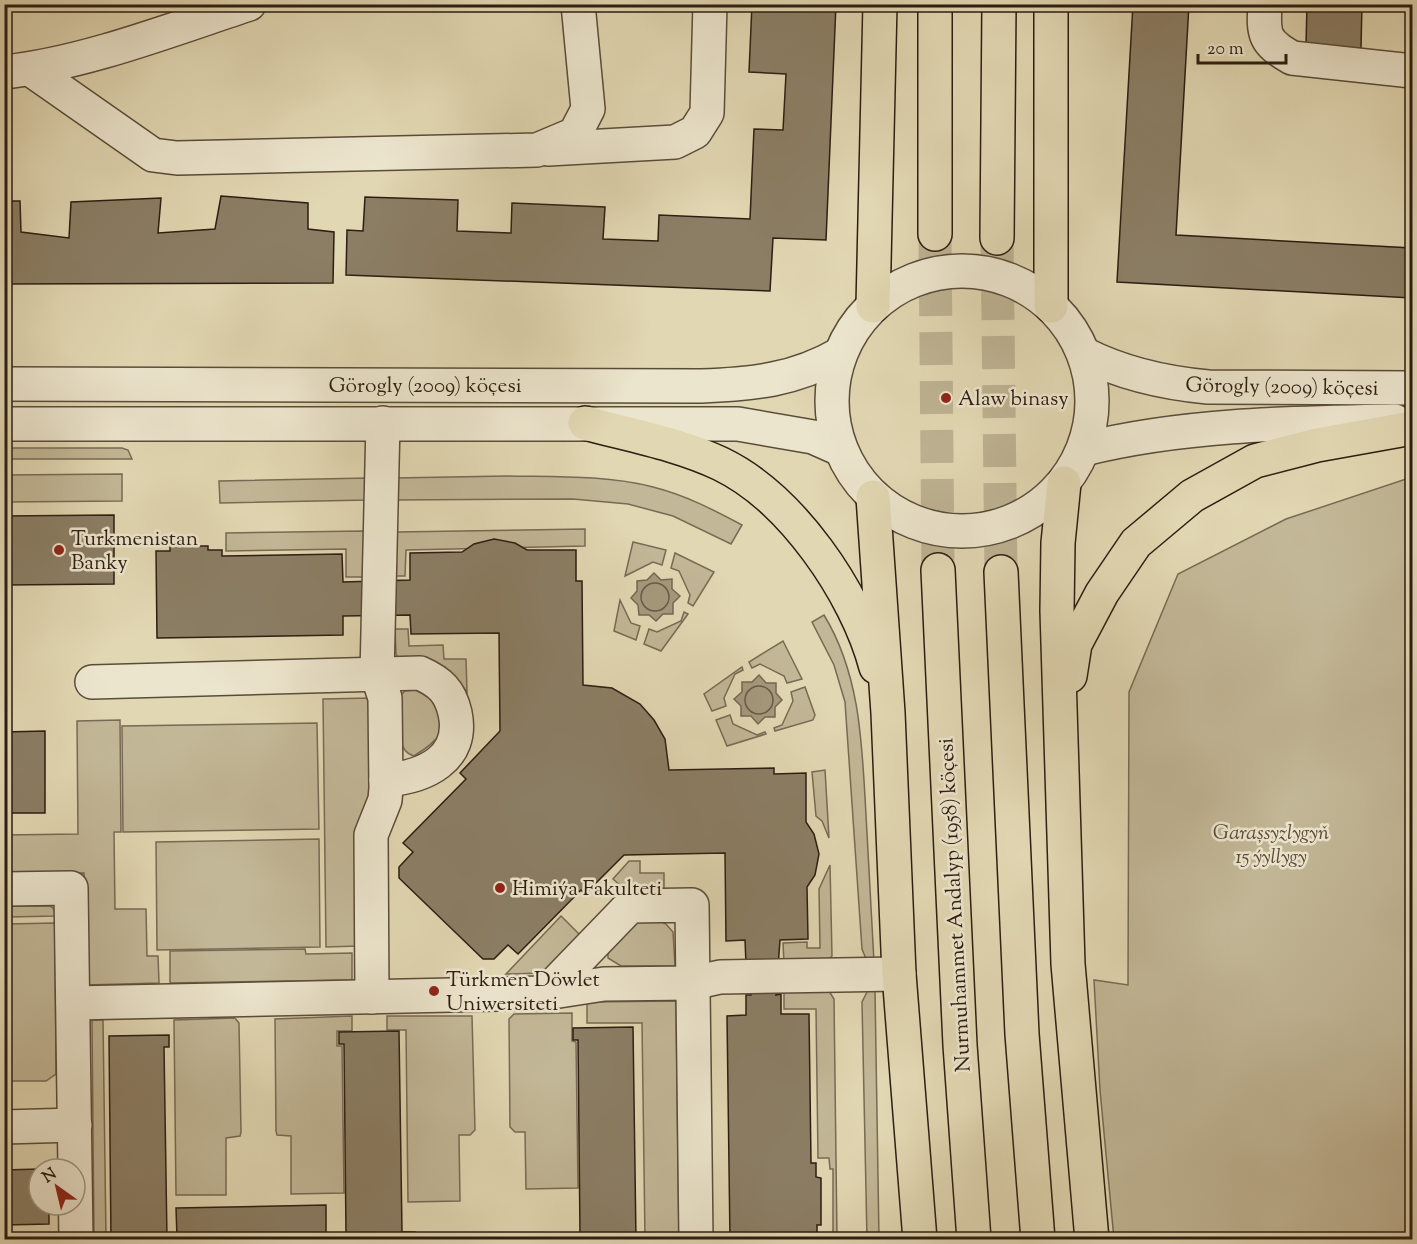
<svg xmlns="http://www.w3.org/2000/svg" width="1417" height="1244" viewBox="0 0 1417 1244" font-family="'Sorts Mill Goudy',serif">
<rect width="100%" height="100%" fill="#e1d7b2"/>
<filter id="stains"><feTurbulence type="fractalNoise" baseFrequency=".00333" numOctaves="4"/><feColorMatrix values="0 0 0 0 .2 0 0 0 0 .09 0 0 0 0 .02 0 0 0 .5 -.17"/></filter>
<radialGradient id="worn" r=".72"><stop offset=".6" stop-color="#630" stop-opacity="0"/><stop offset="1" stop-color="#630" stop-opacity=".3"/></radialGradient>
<g fill="#c2b797" stroke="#786a54" stroke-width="1.5">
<path d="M5,448H122L128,450L132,459H5Z"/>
<path d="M122,474V501L5,502V475Z"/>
<path d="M506,476C554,477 606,475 653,487C685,495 714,510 742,525L731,544L673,516L628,504L573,499L395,500V478Z"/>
<path d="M1412,477V1239H1114L1100,1090L1094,980L1128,985L1129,692L1178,574L1286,519Z"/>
<path d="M368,478V500L220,503L219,481Z"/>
<path d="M585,529V546L406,550L405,576H396V532Z"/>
<path d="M364,531L365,577H346V549L226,551V533Z"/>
<path d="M633,542L666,550L662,565L653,562L625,576Z"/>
<path d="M675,553L714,572L693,606L688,603L690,595L679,571L671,568Z"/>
<path d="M620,600L631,623L640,626L636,640L614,631Z"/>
<path d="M684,612L688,614L661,651L644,644L649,629L657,632L681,621Z"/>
<path d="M824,615C861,676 862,746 866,815C869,864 871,913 874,962L866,959L862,949L845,702L834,665L812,622Z"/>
<path d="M395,629H408L409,646L443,645L444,659H466L467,692L455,677L398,658L396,654Z"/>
<path d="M783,641L802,679L787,683L784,676L760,664L752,668L749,662Z"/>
<path d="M742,667L743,670L735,674L724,698L726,706L712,711L704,694Z"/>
<path d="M805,687L815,715L813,720L775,731L774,728L782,725L793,701L791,692Z"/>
<path d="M415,690C430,695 451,716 440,734C435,742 422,751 414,756C393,751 400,714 399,697L405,691Z"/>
<path d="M370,698L371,795L358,946L326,947L323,699Z"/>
<path d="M730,715L733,724L757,735L765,732L766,734L727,746L716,720Z"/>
<path d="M120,720L121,832H114L115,909H146L147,956H158L159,983L86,985L84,873L5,874L4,835L78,834L77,721Z"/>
<path d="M317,723L319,829L123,832L122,726Z"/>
<path d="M825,770L829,838L822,821L816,816L812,772Z"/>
<path d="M319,839L320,947L157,950L156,842Z"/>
<path d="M629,861H640V873H664V894H630L613,879Z"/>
<path d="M830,865L832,956L824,963H784L783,943L807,942V948H820L819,889Z"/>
<path d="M5,906H50L54,909L55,916L8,917Z"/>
<path d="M561,916L581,936L544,973L506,974Z"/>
<path d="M657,920L666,924L673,932L675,966H621L608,958V952L631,921Z"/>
<path d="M55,923L56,1074L46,1081H5V1016L9,1015L8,924Z"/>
<path d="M305,949L306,954L352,953V980L170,983V951Z"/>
<path d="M784,989L829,991L834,999L837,1239H830L833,1237V1169H830L829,1158H818L816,1009H784Z"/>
<path d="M868,990H875L879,1239H867L862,1002Z"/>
<path d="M676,1001L679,1239H645L642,1023H587V1002Z"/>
<path d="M572,1013V1041L576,1042L578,1188L526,1189L525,1132H515L510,1127L509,1019L514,1014Z"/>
<path d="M352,1016V1031H337V1046H342L344,1193L291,1194V1136L277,1135L276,1131L275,1019Z"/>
<path d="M387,1016H472L475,1130L470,1135H459L460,1201L408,1202L406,1030H387Z"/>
<path d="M235,1018L239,1023L241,1132L240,1136L226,1138V1195H176L174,1020Z"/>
<path d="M92,1020H103L106,1239H94Z"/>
</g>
<g fill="#a4987c" stroke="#746752" stroke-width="1.5">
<path d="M654,573L661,580L672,579V589L680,596L673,603V614H663L656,621L649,615H639L638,605L631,598L637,591V581L647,580Z"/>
<path d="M759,675L766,683H776V693L782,700L775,707V717H765L758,724L751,716H741V706L734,699L742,692V682H752Z"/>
</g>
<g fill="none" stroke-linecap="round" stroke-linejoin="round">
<g stroke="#685a47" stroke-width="1.5">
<circle cx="655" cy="597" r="14"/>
<circle cx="759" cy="700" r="14"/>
</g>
</g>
<g fill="#8b7e65" stroke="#2d1d12" stroke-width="1.5">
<path d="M752,4H836L826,240L773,238L770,291L346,275L347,230L363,231L365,197L458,200L457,231L511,233L512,203L605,207L603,239L658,241L659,215L750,219L754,129L783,130L786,74L749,72Z"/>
<path d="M1133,4H1189L1176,235L1412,248V298L1117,282Z"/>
<path d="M1307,4H1362L1361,48L1306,46Z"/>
<path d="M221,196L308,203V229L334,232L333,283L4,284V201H20L21,232L69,238L71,202L161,198L158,233L215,229Z"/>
<path d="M114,515V584L4,585V516Z"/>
<path d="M494,539L515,543L527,550H576V581H582L583,685L612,688L640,704L654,720L665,739L669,770L774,768V774L806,773V822L814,834L819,854L815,875L807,887L808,939L780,940L776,995L781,994V1014H809L811,1163H816V1177L821,1178V1225H817V1240H730L727,1016L746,1015V995H751L750,964H746L745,940L726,941L725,853L624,855L585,894L581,890L518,954L508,945L494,959H483L399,878V867L413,852L403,843L466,779L460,773L500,731L499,633L411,634L410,615L343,616V635L157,638L156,551H170V546H208V550H222V556L342,554L343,582L410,580V553L462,552L474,544Z"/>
<path d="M4,585H9L10,672L4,681Z"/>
<path d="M45,731V813H4V732Z"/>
<path d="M633,1027L636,1240H292L332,1239V1234L346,1233L344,1044H339V1032L399,1031L402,1232H415L416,1237L580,1235L578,1040H573V1028Z"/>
<path d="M169,1035V1047H164L167,1240H111L109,1036Z"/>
<path d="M39,1169V1205H49V1224L4,1225V1170Z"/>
<path d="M326,1205V1235L177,1238L176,1208Z"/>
</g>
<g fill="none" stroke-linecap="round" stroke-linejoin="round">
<g stroke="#bdb292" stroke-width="33" stroke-dasharray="33 16" stroke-linecap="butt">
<path d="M935,234L938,570"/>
<path d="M997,238L1001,572"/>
</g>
<g stroke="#5a4c3a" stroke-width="36">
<g id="minor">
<path d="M1265,4C1263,35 1264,42 1292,58L1412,71"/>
<path d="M30,69L153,155L177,158L537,150L575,134L588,109L578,4"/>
<path d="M4,72C83,64 173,29 249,4"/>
<path d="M548,149L675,142L695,132L707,113L710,4"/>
<circle cx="962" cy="401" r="130"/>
<path d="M1084,354C1123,374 1165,383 1208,387L1412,388"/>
<path d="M4,384L701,386C753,384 795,380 840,354"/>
<path d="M4,424H738L813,437L840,449"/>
<path d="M1084,449C1185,424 1291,423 1395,421"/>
<path d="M92,682L420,673C440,682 450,691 455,713C465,759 424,777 386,780"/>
<path d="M4,889L71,888L76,1240"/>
<path d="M546,993L630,906L692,905L696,1240"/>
<path d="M372,997L371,835L385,800L386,788L385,698L377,674L383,423"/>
<path d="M73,1003L546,993L604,984L693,983L720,977L899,974"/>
<path d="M4,1127L75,1125"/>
</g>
</g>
<g stroke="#2d1d12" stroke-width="36">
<g id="major">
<path d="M935,4V234"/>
<path d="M1051,4V306"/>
<path d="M997,238L999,4"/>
<path d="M873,306L880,4"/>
<path d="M585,423C630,435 679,444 721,464C791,498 856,592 876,667"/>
<path d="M1064,483L1058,543L1057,611L1068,964L1092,1240"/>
<path d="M873,497L888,713L899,974L920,1240"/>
<path d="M938,570L960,1045L974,1240"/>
<path d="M1001,572L1022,1034L1038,1240"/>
<path d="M1070,676L1075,644L1102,593L1136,543L1192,496L1255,461L1317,445L1412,428"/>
</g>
</g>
<use href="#minor" stroke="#ece5cd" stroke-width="33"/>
<use href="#major" stroke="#e1d7b2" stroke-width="33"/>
</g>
<g fill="#8f2418" stroke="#ece5cd" stroke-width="2">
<circle cx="946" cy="398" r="6"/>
<circle cx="59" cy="550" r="6"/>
<circle cx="500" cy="888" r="6"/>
<circle cx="434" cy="991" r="6"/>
</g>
<g text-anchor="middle" stroke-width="5" stroke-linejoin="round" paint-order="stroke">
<g font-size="21" fill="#2d1d12" stroke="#ece5cd">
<text x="425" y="392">Görogly (2009) köçesi</text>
<text transform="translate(1282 386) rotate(1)" y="7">Görogly (2009) köçesi</text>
<text transform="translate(954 905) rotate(-93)" y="7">Nurmuhammet Andalyp (1958) köçesi</text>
</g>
<g font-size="21" fill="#2d1d12" stroke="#ece5cd" text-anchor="start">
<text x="958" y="405">Alaw binasy</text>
<text x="71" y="545">Turkmenistan<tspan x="71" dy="24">Banky</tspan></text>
<text x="512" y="895">Himiýa Fakulteti</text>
<text x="446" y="986">Türkmen Döwlet<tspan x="446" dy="24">Uniwersiteti</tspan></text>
</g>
<g font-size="21" font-style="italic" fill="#5a4b3a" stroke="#ece5cd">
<text x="1271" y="839">Garaşsyzlygyň<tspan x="1271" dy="24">15 ýyllygy</tspan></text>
</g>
</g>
<rect width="1417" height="1244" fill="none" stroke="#e1d7b2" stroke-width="24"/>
<rect x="6" y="6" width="1405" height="1232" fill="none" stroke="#2d1d12" stroke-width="3"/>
<rect x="12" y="12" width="1393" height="1220" fill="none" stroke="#2d1d12" stroke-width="1.5"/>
<g transform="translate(57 1187) rotate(326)"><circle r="28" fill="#ece5cd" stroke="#a09582" stroke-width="1.5"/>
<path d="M0-4.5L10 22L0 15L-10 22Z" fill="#8f2418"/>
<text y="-9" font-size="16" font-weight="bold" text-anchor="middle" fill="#2d1d12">N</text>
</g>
<path d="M1198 54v9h88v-9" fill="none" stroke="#2d1d12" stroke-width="3"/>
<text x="1207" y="54" font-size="18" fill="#2d1d12" stroke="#ece5cd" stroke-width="4.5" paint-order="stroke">20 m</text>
<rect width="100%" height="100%" filter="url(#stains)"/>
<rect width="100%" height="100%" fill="url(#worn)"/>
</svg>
